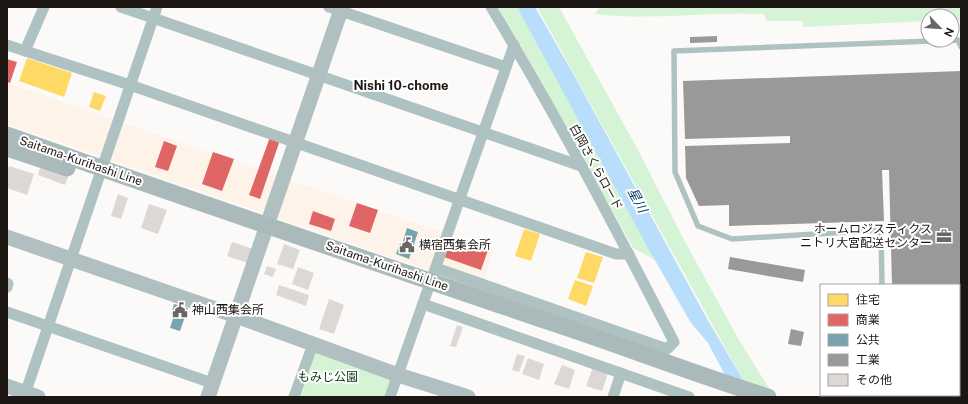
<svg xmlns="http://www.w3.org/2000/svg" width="968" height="404" viewBox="0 0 968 404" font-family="'Public Sans','Noto Sans JP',sans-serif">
<rect width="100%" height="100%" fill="#fcfaf8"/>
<path fill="#fdf3e8" d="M7,83L494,250L484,281L430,271L7,124Z"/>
<g fill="#d4f4d5">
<path d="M498,7H519L657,261L633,248L524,51Z"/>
<path d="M537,7H559L638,150L683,238L739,340L770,390L743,380Z"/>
<path d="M600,7H961V23L959,20H952V16H928V21L803,27V21H766L764,14C708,11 651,21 595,14Z"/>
<path d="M316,352L394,376L387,397H300Z"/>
</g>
<path fill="#b8defc" d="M517,7H535L575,77L706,317L743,380L725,375L708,343L691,323L648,248Z"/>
<g fill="#ffd966">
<path d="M27,58L72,73L64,97L19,81Z"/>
<path d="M94,92L106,96L100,111L89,107Z"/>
<path d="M524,229L540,234L531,261L515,256Z"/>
<path d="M586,252L603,257L594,283L577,278Z"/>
<path d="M575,280L593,286L586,306L568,299Z"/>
</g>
<g fill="#e06666">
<path d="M7,59L17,62L10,83L7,82Z"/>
<path d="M270,137L280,140L260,199L249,195Z"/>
<path d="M164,141L177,146L168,171L155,167Z"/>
<path d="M213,152L234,159L222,191L202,184Z"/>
<path d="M357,203L378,210L370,233L349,226Z"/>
<path d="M313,211L335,219L331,231L309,224Z"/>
<path d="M451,237L488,250L481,270L444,257Z"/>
</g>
<g fill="#76a5af">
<path d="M407,228L418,232L409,259L396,254L400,243L402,244Z"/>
<path d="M174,304L188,308L180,331L170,328L174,315L171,314Z"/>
</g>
<g fill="#999">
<path d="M717,36V42L690,43V37Z"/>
<path d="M961,71V310H959V285H892L889,170H882L884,221L729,226V205L699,206L686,178L685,146L790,143V136L685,139L683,81Z"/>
<path d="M730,257L805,270L803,282L728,269Z"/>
<path d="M791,329L804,332L801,346L788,344Z"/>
</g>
<g fill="#dcd8d5">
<path d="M41,165L69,175L65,185L38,175Z"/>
<path d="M9,166L34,174L27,195L7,188V172Z"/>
<path d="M118,194L128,198L121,219L111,216Z"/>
<path d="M149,204L167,210L158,234L141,228Z"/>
<path d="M232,242L253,249L248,263L227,256Z"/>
<path d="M284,244L300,250L293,269L277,264Z"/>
<path d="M267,266L276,269L273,277L264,274Z"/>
<path d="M298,267L314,273L308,290L292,284Z"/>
<path d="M279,285L309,295L306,306L276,295Z"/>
<path d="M329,299L344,305L334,334L319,329Z"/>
<path d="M457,325L463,327L456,347L450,346Z"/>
<path d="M517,354L525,356L519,372L512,370Z"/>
<path d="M528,358L544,364L539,380L522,374Z"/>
<path d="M562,365L575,370L569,389L554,384Z"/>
<path d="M593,367L608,373L602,391L586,386Z"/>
</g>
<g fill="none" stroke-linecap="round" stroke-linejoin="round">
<g stroke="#afc2c2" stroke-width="5.5">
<path d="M882,285L881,230L732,239L698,226L675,172L674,51L958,40L961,47"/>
<path d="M959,324H961"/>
<path d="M890,395V397"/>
</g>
<g stroke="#afc2c2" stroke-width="11">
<path d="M121,7L581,166"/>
<path d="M329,7L506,67"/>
<path d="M7,45L130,85L616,254H629"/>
<path d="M25,51L44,7"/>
<path d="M436,268L667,349L674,342C616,229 557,116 491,7"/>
<path d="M7,283L8,284L7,287"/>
<path d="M423,304L689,397"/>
<path d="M7,312L212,383"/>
<path d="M24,397L157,7"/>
<path d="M294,397L313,344"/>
<path d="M390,397L514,45"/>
<path d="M613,397L621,373"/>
</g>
<g stroke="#b0c0c1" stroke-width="15">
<path d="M7,237L236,316L398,375L468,397"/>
<path d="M7,386L38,397"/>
<path d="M208,397L342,7"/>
</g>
<g stroke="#aababa" stroke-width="17">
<path d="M7,135C187,199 368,260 550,322C623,346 694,374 768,397"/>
<path d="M7,148L67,168"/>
</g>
</g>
<defs>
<g id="office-bare" transform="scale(1.2)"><path d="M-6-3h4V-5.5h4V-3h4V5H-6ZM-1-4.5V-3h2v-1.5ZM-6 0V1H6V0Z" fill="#6b6663" stroke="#fff" stroke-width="2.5" paint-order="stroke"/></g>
<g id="civic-bare" transform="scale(1.2)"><path d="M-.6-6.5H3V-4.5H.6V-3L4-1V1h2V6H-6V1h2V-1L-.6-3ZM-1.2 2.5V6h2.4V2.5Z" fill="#6b6663" stroke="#fff" stroke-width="2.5" paint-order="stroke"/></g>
</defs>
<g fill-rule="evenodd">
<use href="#office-bare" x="944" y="236"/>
<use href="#civic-bare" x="407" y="245"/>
<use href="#civic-bare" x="180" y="310"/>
</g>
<g text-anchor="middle" stroke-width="4" stroke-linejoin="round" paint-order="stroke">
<g font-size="12" fill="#1d1713" stroke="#fff">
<text transform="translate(81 161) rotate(19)" y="4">Saitama-Kurihashi Line</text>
<text transform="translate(596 167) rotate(61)" y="4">白岡さくらロード</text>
<text transform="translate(387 266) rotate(19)" y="4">Saitama-Kurihashi Line</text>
</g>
<g font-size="12" fill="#1d1713" stroke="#fff" text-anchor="start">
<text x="932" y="233" text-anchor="end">ホームロジスティクス<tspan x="932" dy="14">ニトリ大宮配送センター</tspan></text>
<text x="419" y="249">横宿西集会所</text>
<text x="192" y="314">神山西集会所</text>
</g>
<g font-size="12" fill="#093913" stroke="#fff">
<text x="328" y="381">もみじ公園</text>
</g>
<g font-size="13" font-weight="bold" fill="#1d1713" stroke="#fff">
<text x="401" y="90">Nishi 10-chome</text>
</g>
<g font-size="13" font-style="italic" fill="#0d4468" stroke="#fff">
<text transform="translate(638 200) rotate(62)" y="5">星川</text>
</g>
</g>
<rect width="968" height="404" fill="none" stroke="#1d1713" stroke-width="16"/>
<rect x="820" y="284" width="140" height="112" fill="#ffffff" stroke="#a5a2a1"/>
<rect x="828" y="294" width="20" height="12" fill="#ffd966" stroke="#a5a2a1"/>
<text x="856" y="304" font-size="12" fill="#1d1713">住宅</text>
<rect x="828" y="314" width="20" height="12" fill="#e06666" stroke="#a5a2a1"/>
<text x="856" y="324" font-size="12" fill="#1d1713">商業</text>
<rect x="828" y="334" width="20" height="12" fill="#76a5af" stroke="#a5a2a1"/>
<text x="856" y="344" font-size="12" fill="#1d1713">公共</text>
<rect x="828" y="354" width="20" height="12" fill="#999999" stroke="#a5a2a1"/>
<text x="856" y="364" font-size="12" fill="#1d1713">工業</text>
<rect x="828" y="374" width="20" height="12" fill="#dcd8d5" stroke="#a5a2a1"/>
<text x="856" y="384" font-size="12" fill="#1d1713">その他</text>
<g transform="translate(940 28) rotate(115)"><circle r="19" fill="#ffffff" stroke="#a5a2a1"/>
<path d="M0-3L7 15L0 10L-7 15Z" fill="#6b6663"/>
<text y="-6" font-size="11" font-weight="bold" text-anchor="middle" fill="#1d1713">N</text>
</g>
</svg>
